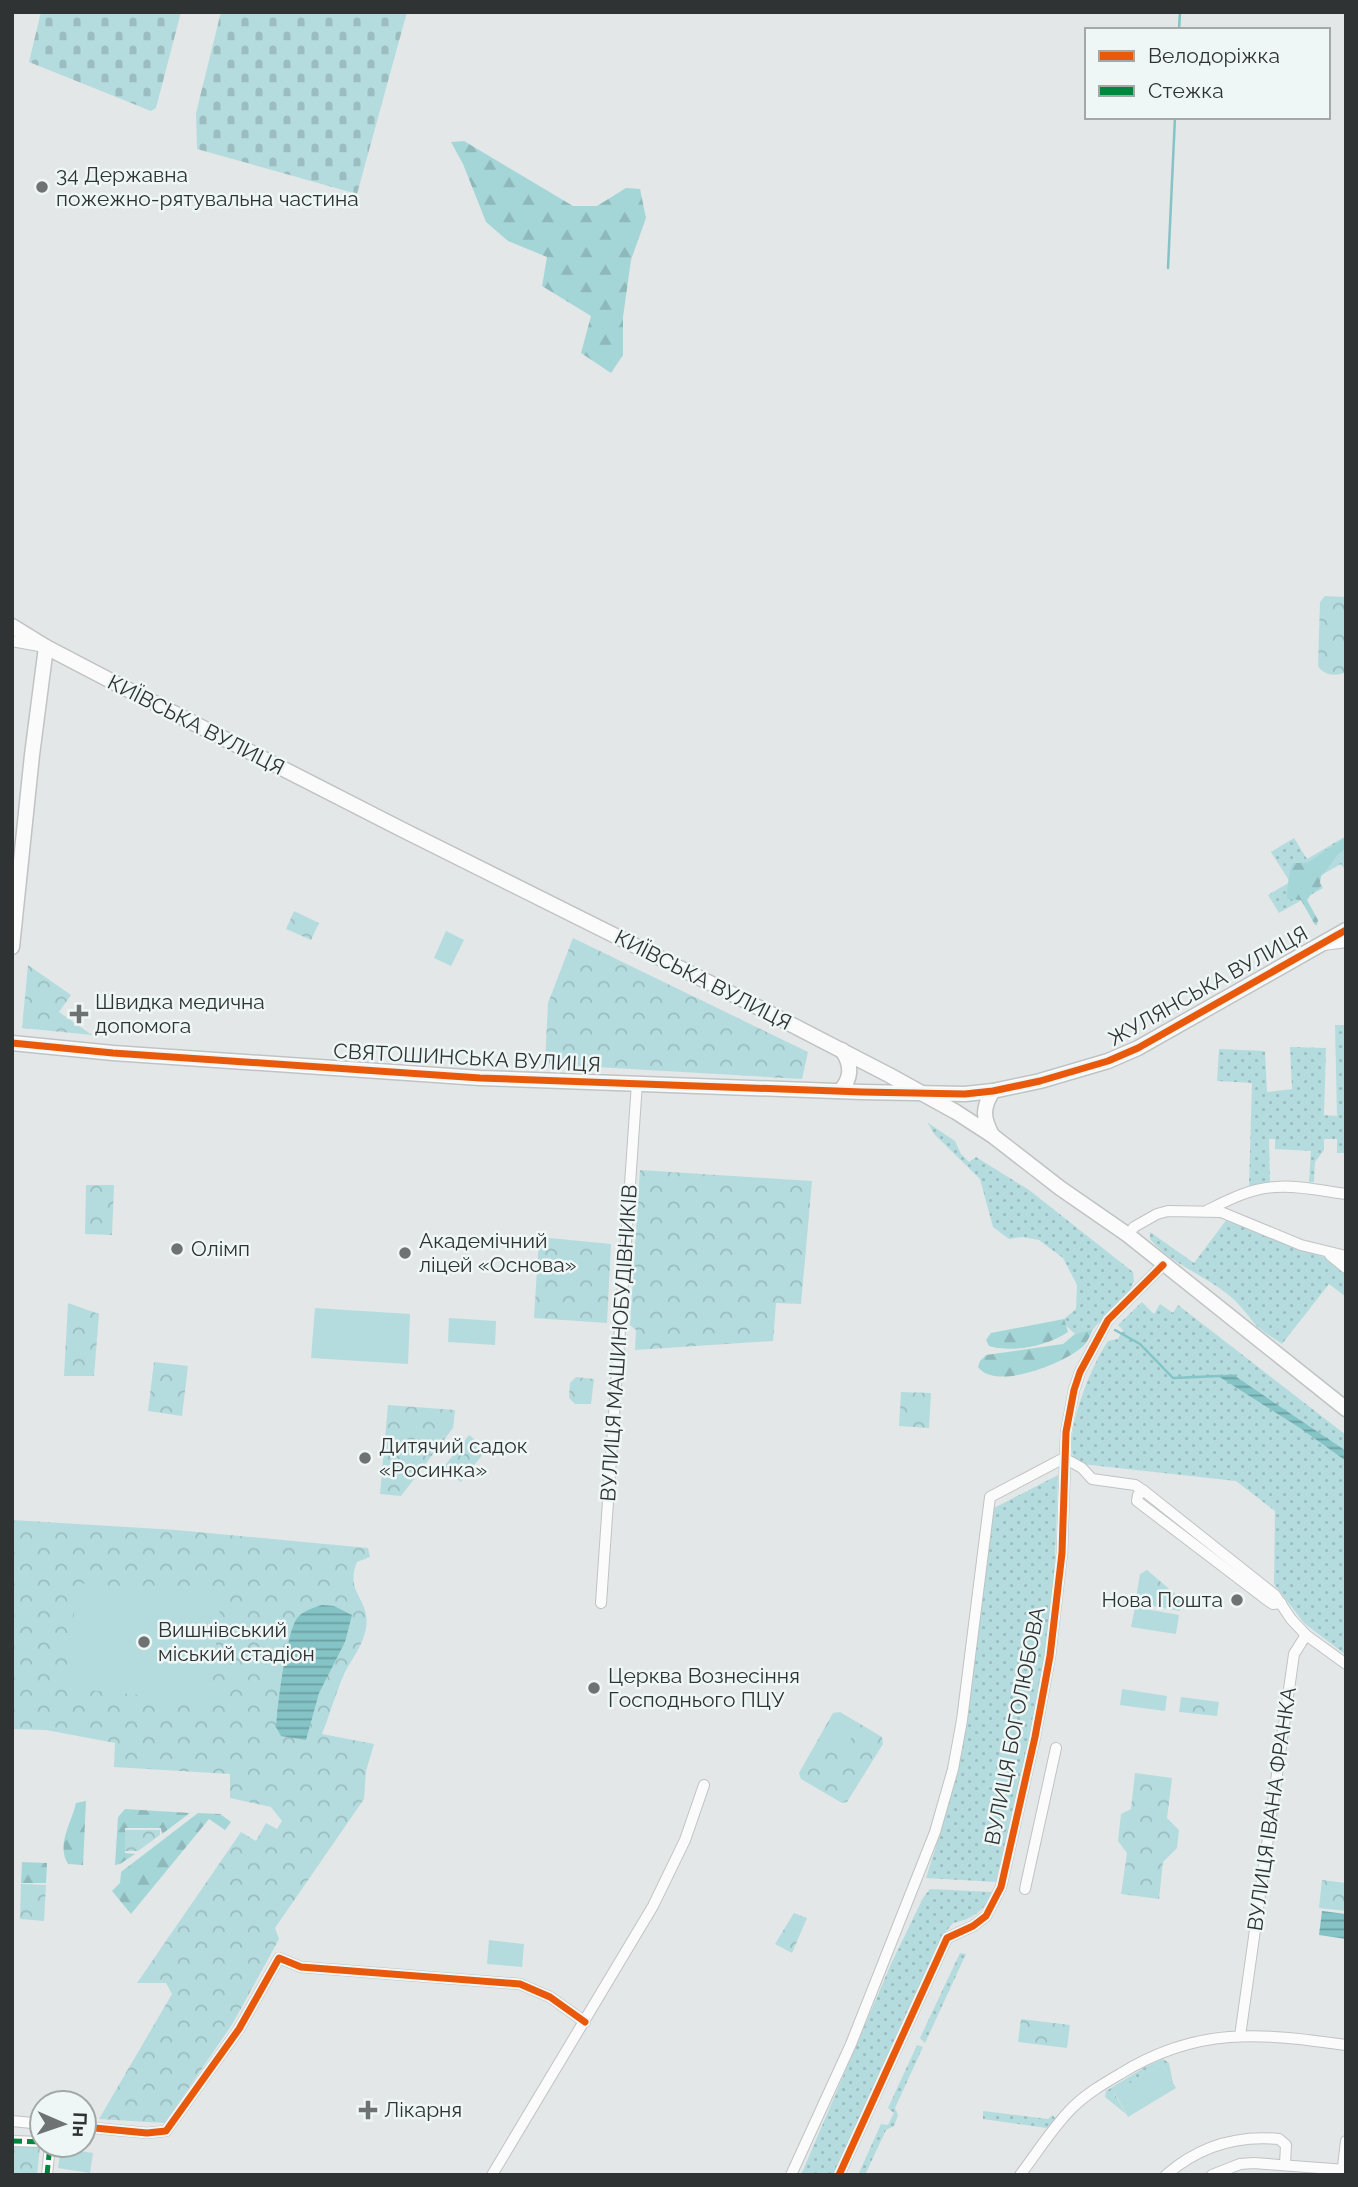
<svg xmlns="http://www.w3.org/2000/svg" width="1358" height="2187" viewBox="0 0 1358 2187" font-family="Raleway,sans-serif">
<defs>
<pattern id="grass-dots" width="8" height="8" patternUnits="userSpaceOnUse" patternTransform="scale(1.75)"><rect width="8" height="8" fill="#b4dcde"/><path d="M2 2h.1M6 6h.1" fill="none" stroke="#9bbdbf" stroke-width="1.8" stroke-linecap="round"/></pattern>
<pattern id="forest-firs" width="22" height="20" patternUnits="userSpaceOnUse" patternTransform="scale(1.75)"><rect width="22" height="20" fill="#a4d6d8"/><path d="M5 1l3.5 6h-7zM16 11l3.5 6h-7z" fill="#8eb8ba"/></pattern>
<pattern id="cemetery-stones" width="16" height="16" patternUnits="userSpaceOnUse" patternTransform="scale(1.75)"><rect width="16" height="16" fill="#b4dcde"/><path d="M2 7V4a2 2 0 0 1 4 0v3zM10 15v-3a2 2 0 0 1 4 0v3z" fill="#9bbdbf"/></pattern>
<pattern id="park-crowns" width="20" height="18" patternUnits="userSpaceOnUse" patternTransform="scale(1.75)"><rect width="20" height="18" fill="#b4dcde"/><path d="M2 6a3 3 0 1 1 6 0M12 15a3 3 0 1 1 6 0" fill="none" stroke="#9bbdbf"/></pattern>
<pattern id="water-rules" width="6" height="5" patternUnits="userSpaceOnUse" patternTransform="scale(1.75)"><rect width="6" height="5" fill="#84c3c6"/><path d="M0 2.5h6" fill="none" stroke="#6c9fa1"/></pattern>
</defs>
<rect width="100%" height="100%" fill="#e3e7e7"/>
<g fill="url(#grass-dots)">
<path d="M1346,836V872L1341,864L1318,877L1323,888L1279,913L1268,895L1290,882L1271,852L1294,838L1307,859Z"/>
<path d="M1335,1025H1346V1153H1337V1139H1324V1150L1315,1162L1314,1182H1309L1311,1151L1275,1149V1139H1269L1270,1182L1249,1188L1252,1083L1217,1081L1219,1049L1265,1051L1267,1092L1292,1089L1290,1047L1326,1048L1324,1115L1337,1116Z"/>
<path d="M928,1123L955,1141L961,1154L969,1162L976,1157L1029,1190L1133,1272L1134,1281L1130,1290L1093,1329L1075,1334L1063,1323L1064,1319L1076,1309L1077,1285L1063,1258L1039,1240L1022,1237L1009,1239L993,1227L980,1179L934,1134Z"/>
<path d="M1227,1219L1326,1258L1346,1275V1297L1329,1284L1282,1344C1274,1338 1262,1332 1255,1324C1246,1313 1238,1302 1226,1293C1202,1274 1170,1263 1150,1239V1232L1194,1263Z"/>
<path d="M1142,1302L1154,1314L1160,1304L1173,1313L1178,1305L1346,1435V1655L1304,1623L1274,1584L1275,1511L1236,1481L1082,1464L1074,1460C1063,1433 1092,1364 1108,1341L1118,1339L1123,1330L1118,1325Z"/>
<path d="M1058,1475C1056,1536 1055,1597 1045,1657C1032,1732 1014,1807 996,1882L926,1878L942,1827L957,1771L992,1509Z"/>
<path d="M930,1889L993,1892C984,1911 973,1919 953,1923L943,1935L834,2175H801L891,1964L923,1898Z"/>
<path d="M960,1953L966,1954L925,2043L920,2038Z"/>
<path d="M917,2045L923,2047L895,2108L898,2115L894,2126L886,2130L865,2175H858L881,2124L888,2125L894,2113L888,2108Z"/>
<path d="M1163,2059L1169,2063L1173,2083L1162,2064L1114,2093L1126,2114L1105,2097L1106,2091L1145,2067Z"/>
<path d="M983,2111L1048,2119L1053,2115L1056,2120L1047,2128L983,2119Z"/>
</g>
<g fill="url(#forest-firs)">
<path d="M464,141L573,206H597L626,188L640,189L646,218L631,260L623,317V355L611,373L581,353L591,316L542,286L547,257L508,241L486,222L463,164L451,142Z"/>
<path d="M1346,837V848C1335,854 1331,867 1321,876L1319,889L1312,893L1307,900L1318,920L1317,925H1315L1301,900L1287,899C1287,891 1289,869 1293,863H1307Z"/>
<path d="M1064,1319L1068,1332C1048,1346 1013,1353 989,1346L986,1340L991,1333Z"/>
<path d="M1093,1329C1090,1336 1087,1343 1081,1348C1062,1364 995,1391 978,1367L980,1361L986,1355L1063,1344L1075,1334Z"/>
<path d="M86,1801L83,1865L68,1864C56,1844 72,1822 76,1803Z"/>
<path d="M125,1809L190,1813L162,1834L161,1828H125V1853L135,1854L120,1864L115,1865L118,1817Z"/>
<path d="M198,1813L220,1814L231,1822L225,1830L209,1819L131,1914L112,1891L120,1883L121,1872Z"/>
<path d="M22,1862L47,1863L46,1883H21Z"/>
</g>
<g fill="url(#cemetery-stones)">
<path d="M41,12H181L156,108L151,111L29,62Z"/>
<path d="M221,12H407L357,194L197,149L196,113Z"/>
</g>
<g fill="url(#park-crowns)">
<path d="M1325,596L1346,597V672C1336,677 1323,675 1318,666L1320,602Z"/>
<path d="M294,911L319,923L311,940L286,929Z"/>
<path d="M573,938L808,1052L802,1079L545,1064L548,1003Z"/>
<path d="M28,965L71,995L59,1012L92,1035L22,1028Z"/>
<path d="M640,1170L812,1181L801,1304L776,1303L773,1341L635,1350L636,1330L630,1325Z"/>
<path d="M86,1185H114L112,1235L85,1234Z"/>
<path d="M539,1237L611,1244L607,1323L534,1318Z"/>
<path d="M68,1303L99,1314L94,1376H64Z"/>
<path d="M154,1362L188,1366L182,1416L148,1411Z"/>
<path d="M576,1377L594,1379L591,1404H575L569,1398L570,1383Z"/>
<path d="M901,1392L931,1393L929,1428L899,1426Z"/>
<path d="M388,1405L455,1410L453,1428L401,1496L380,1494Z"/>
<path d="M469,1435L487,1449L461,1482L443,1468Z"/>
<path d="M12,1520L176,1530L368,1548L370,1557L357,1562C344,1593 371,1599 366,1628C363,1645 353,1657 345,1672C336,1692 330,1714 322,1734L374,1744L366,1771L364,1799L275,1928L279,1939L233,2023L165,2123L99,2119L172,1994L166,1983H137L241,1832L256,1841L266,1823L277,1829L282,1821L271,1807L230,1798V1774L114,1767L115,1743L46,1730L12,1729Z"/>
<path d="M1147,1570L1182,1600L1180,1611L1135,1603L1140,1574Z"/>
<path d="M1181,1697L1219,1702L1217,1716L1179,1712Z"/>
<path d="M840,1712L882,1737L883,1744L847,1802L842,1803L801,1779L799,1773L833,1713Z"/>
<path d="M1135,1773L1172,1778L1167,1818L1179,1830L1177,1848L1163,1862L1159,1899L1121,1894L1127,1853L1118,1841L1121,1814L1131,1809Z"/>
<path d="M125,1830H160V1835L138,1851H125Z"/>
<path d="M1322,1880L1346,1883V1911L1319,1908Z"/>
<path d="M21,1884L46,1885L44,1921L20,1919Z"/>
<path d="M794,1913L807,1918L792,1953L775,1944Z"/>
<path d="M1021,2019L1070,2025L1067,2048L1018,2042Z"/>
<path d="M12,2145L40,2147L37,2175H12Z"/>
</g>
<g fill="#b4dcde">
<path d="M446,931L464,940L451,966L434,958Z"/>
<path d="M315,1308L410,1314L408,1364L311,1358Z"/>
<path d="M449,1318L496,1321L495,1345L448,1342Z"/>
<path d="M77,1583L221,1596L210,1702L67,1688Z"/>
<path d="M1135,1607L1179,1615L1176,1634L1131,1627Z"/>
<path d="M1122,1689L1167,1696L1165,1711L1120,1705Z"/>
<path d="M834,1714L857,1728L840,1757L817,1743Z"/>
<path d="M489,1940L524,1944L522,1967L487,1964Z"/>
<path d="M1162,2064L1176,2088L1128,2117L1114,2092Z"/>
<path d="M61,2148L93,2153L90,2173L58,2168Z"/>
</g>
<g fill="url(#water-rules)">
<path d="M1232,1374L1346,1451V1461L1300,1428L1218,1376Z"/>
<path d="M322,1605L334,1606L352,1615L345,1642L319,1693L306,1740L281,1736L276,1727L277,1714C279,1696 287,1629 298,1617C305,1610 313,1608 322,1605Z"/>
<path d="M1322,1911L1346,1914V1939L1319,1935Z"/>
</g>
<g fill="none" stroke-linecap="round" stroke-linejoin="round">
<g stroke="#84c3c6" stroke-width="2.5">
<path d="M1179,30L1180,12"/>
<path d="M1168,268L1175,117"/>
<path d="M1115,1330L1140,1344L1173,1378L1219,1376"/>
</g>
<g stroke="#c0c3c3" stroke-width="12">
<g id="street">
<path d="M12,641L39,646"/>
<path d="M1324,945L1346,942"/>
<path d="M1208,1210C1228,1200 1251,1188 1275,1187C1298,1185 1323,1191 1346,1194"/>
<path d="M1128,1235L1134,1227L1157,1214L1168,1211L1221,1212L1301,1245L1346,1256"/>
<path d="M1330,1255L1346,1268"/>
<path d="M1064,1458L1082,1468L1092,1479L1135,1485L1144,1491L1275,1595L1291,1619L1306,1635L1346,1664"/>
<path d="M1144,1491L1138,1495L1137,1501L1267,1600L1273,1604L1281,1603"/>
<path d="M601,1603L637,1083"/>
<path d="M1025,1889L1056,1748"/>
<path d="M1240,2036L1294,1654L1306,1635"/>
<path d="M12,2121L42,2124"/>
<path d="M84,2127L147,2133L166,2131L239,2029L279,1958L301,1967L520,1984L550,1997L585,2022"/>
<path d="M12,2141L42,2142"/>
<path d="M47,2175L50,2145"/>
<path d="M492,2175L653,1906L685,1840L704,1785"/>
<path d="M791,2175L851,2044L935,1832L953,1769L962,1720L990,1497L1064,1458"/>
<path d="M839,2175L947,1938L973,1926L986,1916L1001,1887L1035,1737L1050,1656L1062,1553L1066,1432L1074,1390L1080,1372L1108,1320L1163,1265"/>
<path d="M1020,2175C1037,2153 1052,2128 1072,2108C1086,2094 1103,2084 1120,2074C1197,2026 1260,2033 1346,2045"/>
<path d="M1166,2175C1198,2147 1237,2135 1279,2139L1286,2145L1285,2164"/>
<path d="M1212,2175L1240,2164L1254,2163L1346,2170"/>
<path d="M1342,2175L1346,2141"/>
</g>
</g>
<g stroke="#c0c3c3" stroke-width="17">
<g id="secondary">
<path d="M12,626L46,647L115,683L403,830L744,1000L889,1075L956,1112L993,1136L1060,1188L1128,1235L1346,1409"/>
<path d="M12,947L32,755L46,647"/>
<path d="M12,1043L113,1053L480,1078L862,1092L965,1094L993,1091L1040,1081L1108,1061L1138,1048L1346,930"/>
<path d="M840,1091C852,1078 852,1065 842,1050"/>
<path d="M992,1135C983,1118 982,1108 993,1091"/>
</g>
</g>
<use href="#street" stroke="#fbfbfb" stroke-width="10"/>
<use href="#secondary" stroke="#fbfbfb" stroke-width="14"/>
<g stroke="#00873e" stroke-width="5" stroke-dasharray="10 5" stroke-linecap="butt">
<path d="M12,2141L42,2142"/>
<path d="M47,2175L50,2145"/>
</g>
<g stroke="#eef6f6" stroke-width="11">
<g id="cycleway">
<path d="M12,1043L113,1053L480,1078L862,1092L965,1094L993,1091L1040,1081L1108,1061L1138,1048L1346,930"/>
<path d="M84,2127L147,2133L166,2131L239,2029L279,1958L301,1967L520,1984L550,1997L585,2022"/>
<path d="M839,2175L947,1938L973,1926L986,1916L1001,1887L1035,1737L1050,1656L1062,1553L1066,1432L1074,1390L1080,1372L1108,1320L1163,1265"/>
</g>
</g>
<use href="#cycleway" stroke="#e8590c" stroke-width="7"/>
</g>
<g fill="#6f7272" stroke="#eef6f6" stroke-width="2.5">
<circle cx="42" cy="187" r="7"/>
<path d="M75.5 1003.5h7v7h7v7h-7v7h-7v-7h-7v-7h7z"/>
<circle cx="177" cy="1249" r="7"/>
<circle cx="405" cy="1253" r="7"/>
<circle cx="365" cy="1458" r="7"/>
<circle cx="1237" cy="1600" r="7"/>
<circle cx="144" cy="1642" r="7"/>
<circle cx="594" cy="1688" r="7"/>
<path d="M364.5 2099.5h7v7h7v7h-7v7h-7v-7h-7v-7h7z"/>
</g>
<g text-anchor="middle" stroke-width="5" stroke-linejoin="round" paint-order="stroke">
<g font-size="21" fill="#303333" stroke="#eef6f6" text-anchor="start">
<text x="56" y="182">34 Державна<tspan x="56" dy="24">пожежно-рятувальна частина</tspan></text>
<text x="95" y="1009">Швидка медична<tspan x="95" dy="24">допомога</tspan></text>
<text x="419" y="1248">Академічний<tspan x="419" dy="24">ліцей «Основа»</tspan></text>
<text x="191" y="1256">Олімп</text>
<text x="379" y="1453">Дитячий садок<tspan x="379" dy="24">«Росинка»</tspan></text>
<text x="1223" y="1607" text-anchor="end">Нова Пошта</text>
<text x="158" y="1637">Вишнівський<tspan x="158" dy="24">міський стадіон</tspan></text>
<text x="608" y="1683">Церква Вознесіння<tspan x="608" dy="24">Господнього ПЦУ</tspan></text>
<text x="384" y="2117">Лікарня</text>
</g>
<g font-size="21" fill="#303333" stroke="#eef6f6">
<text transform="translate(196 725) rotate(27)" y="7">КИЇВСЬКА ВУЛИЦЯ</text>
<text transform="translate(703 980) rotate(27)" y="7">КИЇВСЬКА ВУЛИЦЯ</text>
<text transform="translate(1208 986) rotate(-29)" y="7">ЖУЛЯНСЬКА ВУЛИЦЯ</text>
<text transform="translate(467 1058) rotate(3)" y="7">СВЯТОШИНСЬКА ВУЛИЦЯ</text>
<text transform="translate(619 1343) rotate(-86)" y="7">ВУЛИЦЯ МАШИНОБУДІВНИКІВ</text>
<text transform="translate(1015 1726) rotate(-79)" y="7">ВУЛИЦЯ БОГОЛЮБОВА</text>
<text transform="translate(1272 1809) rotate(-82)" y="7">ВУЛИЦЯ ІВАНА ФРАНКА</text>
</g>
</g>
<rect width="1358" height="2187" fill="none" stroke="#303333" stroke-width="28"/>
<rect x="1085" y="28" width="245" height="91" fill="#eef6f6" stroke="#a2a8a8" stroke-width="2"/>
<rect x="1099" y="51" width="35" height="10" fill="#e8590c" stroke="#a2a8a8" stroke-width="2"/>
<text x="1148" y="63" font-size="21" fill="#303333">Велодоріжка</text>
<rect x="1099" y="86" width="35" height="10" fill="#00873e" stroke="#a2a8a8" stroke-width="2"/>
<text x="1148" y="98" font-size="21" fill="#303333">Стежка</text>
<g transform="translate(63 2124) rotate(92)"><circle r="33" fill="#eef6f6" stroke="#a2a8a8" stroke-width="2"/>
<path d="M0-5L12 26L0 18L-12 26Z" fill="#6f7272"/>
<text y="-10" font-size="19" font-weight="bold" text-anchor="middle" fill="#303333">Пн</text>
</g>
</svg>
